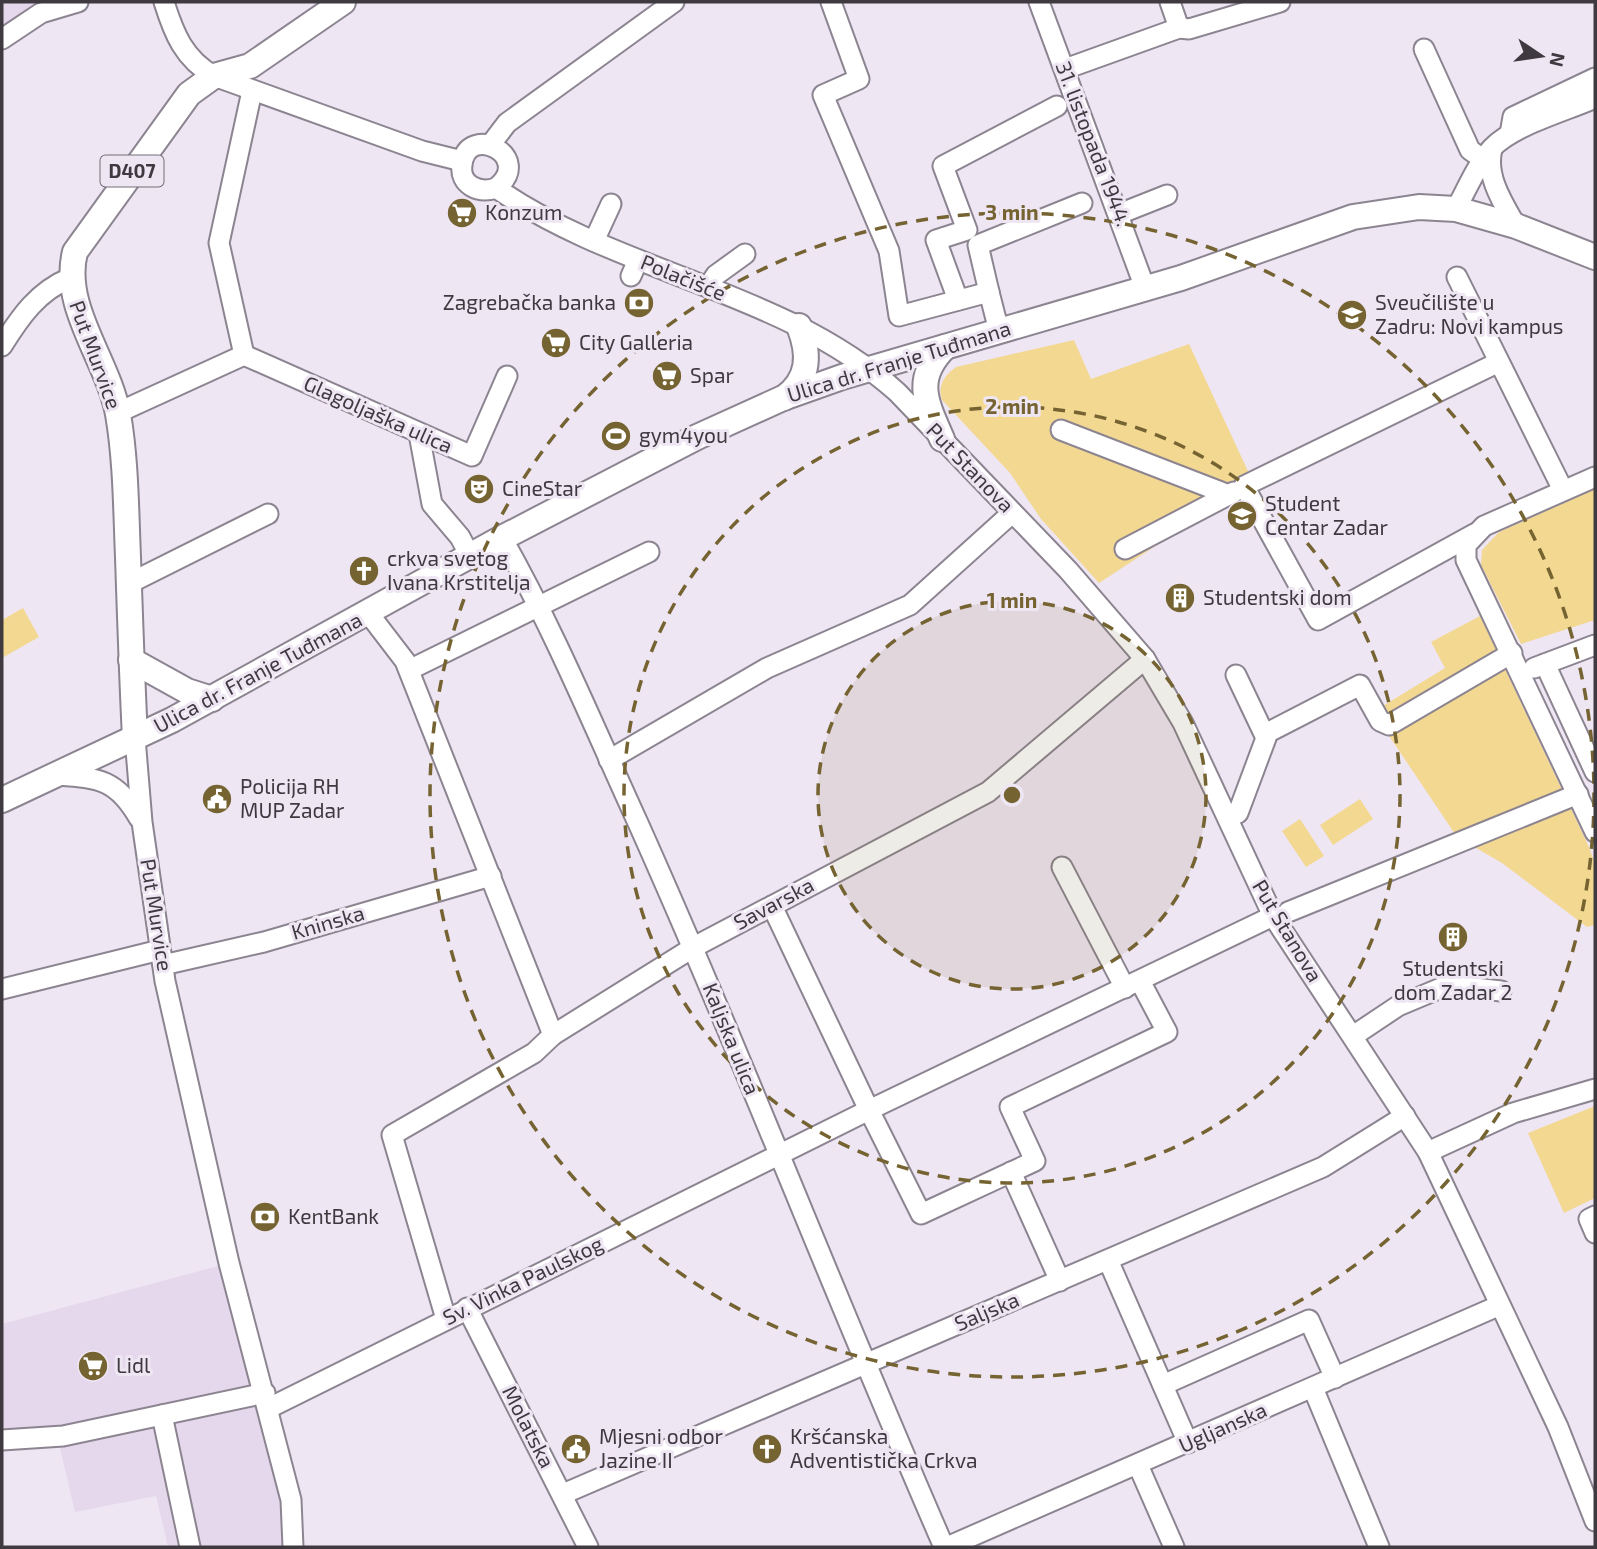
<svg xmlns="http://www.w3.org/2000/svg" width="1597" height="1549" viewBox="0 0 1597 1549" font-family="'Exo 2',sans-serif">
<rect width="100%" height="100%" fill="#efe6f4"/>
<g fill="#e5d8ec">
<path d="M2,2H47L2,25Z"/>
<path d="M229,1263L293,1547H168L156,1496L75,1512L59,1444L2,1447V1324Z"/>
</g>
<g fill="#f3d892">
<path d="M1074,340L1091,379L1189,344L1253,482L1099,583L1041,519L1010,473L942,400C937,385 945,375 956,367Z"/>
<path d="M1595,489V620L1521,644L1481,565L1482,550L1499,532Z"/>
<path d="M23,608L39,637L2,658V620Z"/>
<path d="M1480,616L1589,847L1595,864V925L1587,927L1502,863L1457,837L1373,712L1445,668L1431,642Z"/>
<path d="M1360,799L1373,819L1333,845L1320,825Z"/>
<path d="M1300,819L1324,856L1306,867L1282,831Z"/>
<path d="M1595,1106V1198L1564,1213L1528,1133Z"/>
</g>
<g fill="none" stroke-linecap="round" stroke-linejoin="round">
<g stroke="#8c8490" stroke-width="23">
<g id="minor">
<path d="M164,2C174,34 184,59 214,76L422,151L462,161"/>
<path d="M831,2L859,79L823,95L889,251L899,316L989,292L999,331"/>
<path d="M1039,2L1145,288"/>
<path d="M1170,2L1179,28"/>
<path d="M2,39L41,13L78,2"/>
<path d="M1424,49L1470,150L1484,160"/>
<path d="M1065,69L1179,28L1189,29L1280,2"/>
<path d="M1510,134L1513,117L1595,78"/>
<path d="M491,144L507,123L674,2"/>
<path d="M1492,149C1485,176 1503,203 1516,226"/>
<path d="M496,188C536,157 467,121 462,165C459,185 479,194 496,188C620,274 783,290 897,392L1068,570L1145,659L1183,723L1273,916L1428,1152L1558,1427L1595,1521"/>
<path d="M1456,209C1467,189 1476,166 1492,148C1514,125 1566,111 1595,98"/>
<path d="M1119,214L1167,195"/>
<path d="M594,241L611,204"/>
<path d="M631,276L638,260"/>
<path d="M1457,277L1563,490"/>
<path d="M708,287L716,275L745,254"/>
<path d="M989,292L978,245L1082,203"/>
<path d="M958,300L936,240L967,230L943,166L1057,106"/>
<path d="M2,346C20,317 38,291 70,278"/>
<path d="M244,355L219,243L252,91"/>
<path d="M117,413L244,355L472,456L507,376"/>
<path d="M1061,430L1229,495"/>
<path d="M419,434L432,504L460,537L470,556"/>
<path d="M1595,477L1484,526L1466,545V560L1595,832"/>
<path d="M1474,534L1318,620L1244,486L1497,363"/>
<path d="M502,538C554,630 594,727 638,823C745,1062 839,1307 944,1547"/>
<path d="M1125,549L1234,492"/>
<path d="M128,584L268,514"/>
<path d="M369,614L405,661L553,1035"/>
<path d="M1545,664L1595,772"/>
<path d="M1534,668L1595,645"/>
<path d="M409,670L649,552"/>
<path d="M1236,675L1266,738L1238,813"/>
<path d="M1265,734L1360,685L1380,721L1389,725L1512,653"/>
<path d="M135,738L142,822L165,981L229,1263L291,1500L293,1547"/>
<path d="M609,760L767,668L910,605L1012,513"/>
<path d="M58,775C100,778 117,780 139,818"/>
<path d="M1062,867L1125,988"/>
<path d="M772,906L869,1110L1273,916"/>
<path d="M1288,912L1578,794"/>
<path d="M163,965L264,942L491,876"/>
<path d="M2,989L160,950"/>
<path d="M1353,1036L1398,1006L1448,985L1501,991"/>
<path d="M1428,1152L1513,1113L1595,1089"/>
<path d="M1011,1172L1060,1281"/>
<path d="M1595,1216L1589,1219L1595,1233"/>
<path d="M1108,1260L1188,1443"/>
<path d="M467,1308L588,1547"/>
<path d="M446,1319L392,1135L534,1053L553,1035L694,947L988,792L1145,659"/>
<path d="M1163,1385L1309,1320L1335,1378"/>
<path d="M1313,1388L1379,1547"/>
<path d="M269,1408L869,1110L921,1214L1035,1161L1010,1107L1167,1032L1140,981"/>
<path d="M162,1415L190,1547"/>
<path d="M2,1440L63,1436L265,1393"/>
<path d="M1138,1465L1174,1547"/>
<path d="M563,1494L1323,1167L1405,1116"/>
<path d="M947,1547L1498,1306"/>
</g>
</g>
<g stroke="#8c8490" stroke-width="28">
<g id="major">
<path d="M784,398C810,379 810,354 799,326"/>
<path d="M942,439C926,402 913,379 945,347"/>
<path d="M131,660L187,691L212,699"/>
<path d="M135,738C132,678 130,618 128,557C126,510 126,461 118,414C108,360 61,307 75,252L189,94L214,76L250,66L343,2"/>
<path d="M2,800L172,720L502,538L697,437L783,398L842,377L1181,278L1353,217L1419,207L1456,209L1516,226L1595,257"/>
</g>
</g>
<use href="#minor" stroke="#fff" stroke-width="19"/>
<use href="#major" stroke="#fff" stroke-width="24"/>
</g>
<circle cx="1012" cy="795" r="194" fill="#756331" fill-opacity=".12"/>
<g fill="none" stroke="#756331" stroke-width="3.5" stroke-dasharray="12 9">
<circle cx="1012" cy="795" r="194"/>
<circle cx="1012" cy="795" r="388"/>
<circle cx="1012" cy="795" r="582"/>
</g>
<defs>
<g id="supermarket-disc" transform="scale(1.575)"><circle r="9.5" fill="#756331" stroke="#efe6f4"/><path d="M-6-5.5h2.5l.6 2H6L4.5 2H-2.5L-4.4-4H-6ZM-1.5 3.2a1.3 1.3 0 1 0 .1 0ZM3 3.2a1.3 1.3 0 1 0 .1 0Z" fill="#fff"/></g>
<g id="bank-disc" transform="scale(1.575)"><circle r="9.5" fill="#756331" stroke="#efe6f4"/><path d="M-6-4H6V4H-6ZM0-2.3a2.3 2.3 0 1 0 0 4.6a2.3 2.3 0 1 0 0-4.6Z" fill="#fff"/></g>
<g id="university-disc" transform="scale(1.575)"><circle r="9.5" fill="#756331" stroke="#efe6f4"/><path d="M0-5L7-2L0 1L-7-2ZM-4 1L0 2.5L4 1V4Q0 6-4 4Z" fill="#fff"/></g>
<g id="stadium-disc" transform="scale(1.575)"><circle r="9.5" fill="#756331" stroke="#efe6f4"/><path d="M0-5a6.5 5 0 1 0 0 10a6.5 5 0 1 0 0-10ZM-3.5-1.8h7v3.6h-7Z" fill="#fff"/></g>
<g id="theatre-disc" transform="scale(1.575)"><circle r="9.5" fill="#756331" stroke="#efe6f4"/><path d="M-5-5.5Q0-4 5-5.5V0Q5 5 0 6Q-5 5-5 0ZM-3.3-2.5H-1v1.5H-3.3ZM1-2.5H3.3v1.5H1ZM-2.8 1Q0 5.5 2.8 1Z" fill="#fff"/></g>
<g id="church-disc" transform="scale(1.575)"><circle r="9.5" fill="#756331" stroke="#efe6f4"/><path d="M-1.2-6h2.4v3.5h3.3v2.4h-3.3V6h-2.4V-.1h-3.3v-2.4h3.3Z" fill="#fff"/></g>
<g id="building-disc" transform="scale(1.575)"><circle r="9.5" fill="#756331" stroke="#efe6f4"/><path d="M-4-6H4V6H1V3H-1V6H-4ZM-2.5-4.3h1.7v1.8h-1.7ZM.8-4.3h1.7v1.8H.8ZM-2.5-1h1.7V.8h-1.7ZM.8-1h1.7V.8H.8Z" fill="#fff"/></g>
<g id="civic-disc" transform="scale(1.575)"><circle r="9.5" fill="#756331" stroke="#efe6f4"/><path d="M-.6-6.5H3V-4.5H.6V-3L4-1V1h2V6H-6V1h2V-1L-.6-3ZM-1.2 2.5V6h2.4V2.5Z" fill="#fff"/></g>
</defs>
<g fill-rule="evenodd">
<use href="#supermarket-disc" x="462" y="213"/>
<use href="#bank-disc" x="639" y="303"/>
<use href="#university-disc" x="1352" y="315"/>
<use href="#supermarket-disc" x="556" y="343"/>
<use href="#supermarket-disc" x="667" y="376"/>
<use href="#stadium-disc" x="616" y="436"/>
<use href="#theatre-disc" x="479" y="489"/>
<use href="#university-disc" x="1242" y="516"/>
<use href="#church-disc" x="364" y="571"/>
<use href="#building-disc" x="1180" y="598"/>
<use href="#civic-disc" x="217" y="799"/>
<use href="#building-disc" x="1453" y="937"/>
<use href="#bank-disc" x="265" y="1217"/>
<use href="#supermarket-disc" x="93" y="1366"/>
<use href="#civic-disc" x="576" y="1449"/>
<use href="#church-disc" x="767" y="1449"/>
</g>
<g text-anchor="middle" stroke-width="6" stroke-linejoin="round" paint-order="stroke">
<rect fill="#efe6f4" stroke="#736e76" stroke-width="2" x="100.5" y="155.5" width="63" height="31" rx="5"/>
<g font-size="19" font-weight="bold" fill="#3e3a40">
<text x="132" y="178">D407</text>
</g>
<g font-size="21" fill="#3e3a40" stroke="#efe6f4">
<text transform="translate(1093 144) rotate(69)" y="7">31. listopada 1944.</text>
<text transform="translate(683 278) rotate(22)" y="7">Polačišće</text>
<text transform="translate(95 355) rotate(70)" y="7">Put Murvice</text>
<text transform="translate(899 362) rotate(-17)" y="7">Ulica dr. Franje Tuđmana</text>
<text transform="translate(378 415) rotate(24)" y="7">Glagoljaška ulica</text>
<text transform="translate(970 468) rotate(46)" y="7">Put Stanova</text>
<text transform="translate(258 673) rotate(-28)" y="7">Ulica dr. Franje Tuđmana</text>
<text transform="translate(774 904) rotate(-28)" y="7">Savarska</text>
<text transform="translate(156 915) rotate(81)" y="7">Put Murvice</text>
<text transform="translate(328 923) rotate(-16)" y="7">Kninska</text>
<text transform="translate(1287 931) rotate(59)" y="7">Put Stanova</text>
<text transform="translate(731 1039) rotate(68)" y="7">Kaljska ulica</text>
<text transform="translate(523 1281) rotate(-26)" y="7">Sv. Vinka Paulskog</text>
<text transform="translate(987 1312) rotate(-23)" y="7">Saljska</text>
<text transform="translate(528 1427) rotate(63)" y="7">Molatska</text>
<text transform="translate(1223 1428) rotate(-24)" y="7">Ugljanska</text>
</g>
<g font-size="21" fill="#3e3a40" stroke="#efe6f4" text-anchor="start">
<text x="485" y="220">Konzum</text>
<text x="616" y="310" text-anchor="end">Zagrebačka banka</text>
<text x="1375" y="310">Sveučilište u<tspan x="1375" dy="24">Zadru: Novi kampus</tspan></text>
<text x="579" y="350">City Galleria</text>
<text x="690" y="383">Spar</text>
<text x="639" y="443">gym4you</text>
<text x="502" y="496">CineStar</text>
<text x="1265" y="511">Student<tspan x="1265" dy="24">Centar Zadar</tspan></text>
<text x="387" y="566">crkva svetog<tspan x="387" dy="24">Ivana Krstitelja</tspan></text>
<text x="1203" y="605">Studentski dom</text>
<text x="240" y="794">Policija RH<tspan x="240" dy="24">MUP Zadar</tspan></text>
<text x="1453" y="976" text-anchor="middle">Studentski<tspan x="1453" dy="24">dom Zadar 2</tspan></text>
<text x="288" y="1224">KentBank</text>
<text x="116" y="1373">Lidl</text>
<text x="599" y="1444">Mjesni odbor<tspan x="599" dy="24">Jazine II</tspan></text>
<text x="790" y="1444">Kršćanska<tspan x="790" dy="24">Adventistička Crkva</tspan></text>
</g>
</g>
<circle cx="1012" cy="795" r="10" fill="#756331" stroke="#efe6f4" stroke-width="3.5"/>
<g font-size="21" text-anchor="middle" font-weight="bold" fill="#756331" stroke="#efe6f4" stroke-width="6" stroke-linejoin="round" paint-order="stroke">
<text x="1012" y="220">3 min</text>
<text x="1012" y="414">2 min</text>
<text x="1012" y="608">1 min</text>
</g>
<rect width="1597" height="1549" fill="none" stroke="#3e3a40" stroke-width="7"/>
<g transform="translate(1541 56) rotate(103)" stroke="#efe6f4" stroke-width="5" paint-order="stroke">
<path d="M0-5L12 26L0 18L-12 26Z" fill="#3e3a40"/>
<text y="-10" font-size="19" font-weight="bold" text-anchor="middle" fill="#3e3a40">N</text>
</g>
</svg>
